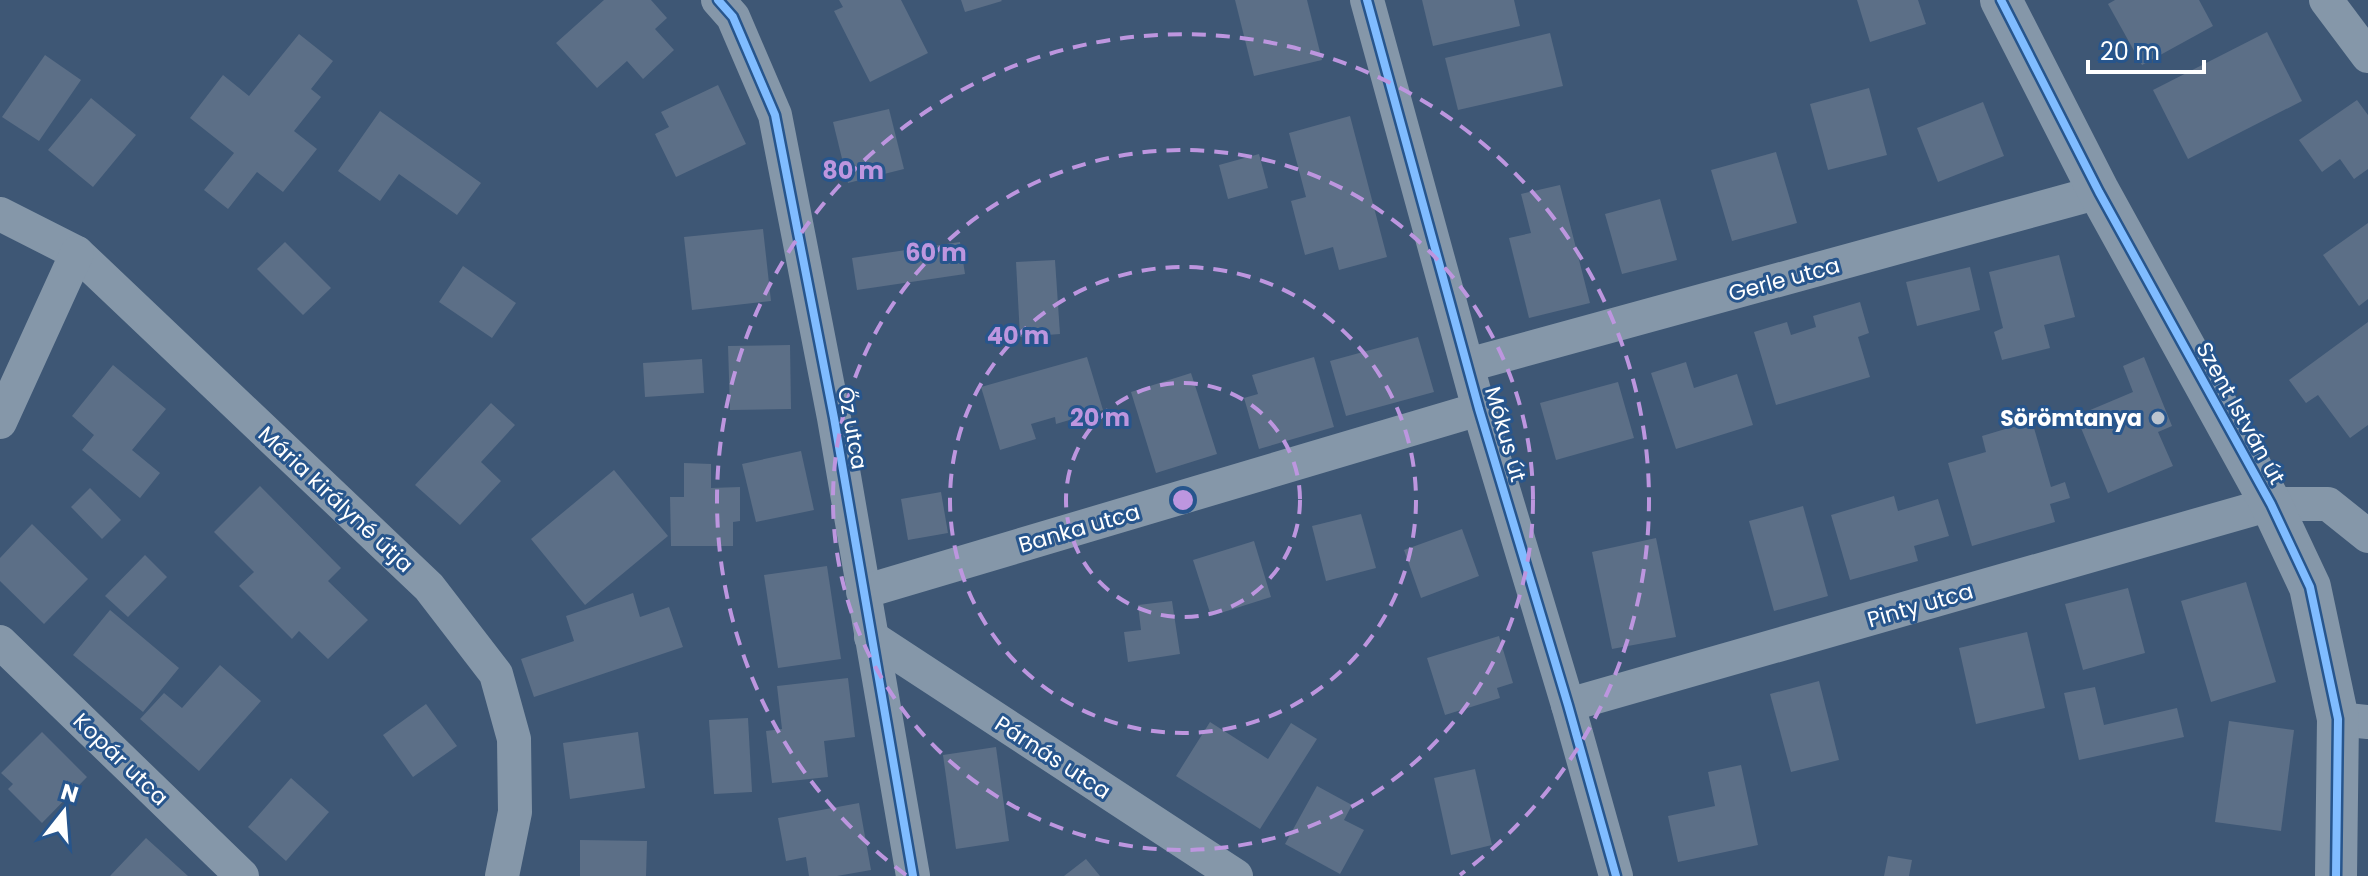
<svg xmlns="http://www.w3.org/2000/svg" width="2368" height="876" viewBox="0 0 2368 876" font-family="Poppins,sans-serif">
<rect width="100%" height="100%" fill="#3e5775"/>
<g fill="#5c6f87">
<path d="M604,0H651L667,18L655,29L674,50L643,79L627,61L597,88L556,43Z"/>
<path d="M839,0H901L928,53L870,82L834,11L843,7Z"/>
<path d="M961,0H1001L1002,1L965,12Z"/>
<path d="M1235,0H1307L1322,60L1254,76Z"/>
<path d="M1422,0H1514L1520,26L1433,46Z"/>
<path d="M1857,0H1918L1926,24L1870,42Z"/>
<path d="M2115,0H2199L2213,26L2142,65L2108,4Z"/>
<path d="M2267,32L2302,101L2188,159L2153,90Z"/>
<path d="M1550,33L1563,86L1458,110L1445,58Z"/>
<path d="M299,34L333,61L311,89L321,97L294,131L317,149L283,192L257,172L228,209L204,190L234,153L190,118L223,75L249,96Z"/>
<path d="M45,55L81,80L39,141L2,117Z"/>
<path d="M718,85L746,144L676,177L655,134L669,127L661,112Z"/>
<path d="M1869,88L1887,155L1828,170L1810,104Z"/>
<path d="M91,98L136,135L93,187L48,150Z"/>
<path d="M2357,100L2368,115V169L2354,179L2340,159L2322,172L2299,140Z"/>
<path d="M1983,102L2004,156L1938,182L1917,128Z"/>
<path d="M889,109L904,169L848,183L833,122Z"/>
<path d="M380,111L481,183L457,215L399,174L380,201L338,171Z"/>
<path d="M1350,116L1387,257L1339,270L1333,247L1305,255L1291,201L1306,197L1289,133Z"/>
<path d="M1776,152L1797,223L1732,241L1711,170Z"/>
<path d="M1259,154L1268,188L1228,199L1219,165Z"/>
<path d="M1560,185L1590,303L1529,318L1509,238L1531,233L1521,194Z"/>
<path d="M1660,199L1677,260L1622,274L1605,214Z"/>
<path d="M2368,223V299L2359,306L2323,255Z"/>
<path d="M763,229L771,301L692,310L684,237Z"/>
<path d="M285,242L331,288L303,315L257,269Z"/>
<path d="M960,242L965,274L857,290L852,258Z"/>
<path d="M2059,255L2075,317L2044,325L2050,348L2002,360L1994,332L2003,328L1989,272Z"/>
<path d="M1055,260L1060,334L1020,337L1016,262Z"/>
<path d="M463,266L516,303L492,338L439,302Z"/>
<path d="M1970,267L1980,310L1917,326L1906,282Z"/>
<path d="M1860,302L1869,333L1858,337L1870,377L1776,405L1754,332L1787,322L1791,335L1816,327L1813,316Z"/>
<path d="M2368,322V425L2350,438L2318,395L2306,403L2289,380Z"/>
<path d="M1418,337L1434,392L1346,416L1330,361Z"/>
<path d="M790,345L791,409L730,410L728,346Z"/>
<path d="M1087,357L1103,410L1056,424L1055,417L1031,424L1036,439L1000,450L981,387Z"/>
<path d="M1314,357L1334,427L1259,449L1244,398L1258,394L1252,375Z"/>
<path d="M2144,357L2172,426L2158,432L2173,466L2108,493L2076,416L2133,392L2123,366Z"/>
<path d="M702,359L704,393L645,397L643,363Z"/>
<path d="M1686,362L1694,388L1737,374L1753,425L1676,449L1651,373Z"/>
<path d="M113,365L166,409L132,450L160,473L140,498L82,450L94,435L72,416Z"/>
<path d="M1191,373L1217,454L1156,473L1131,392Z"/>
<path d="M1618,382L1634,438L1556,460L1540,403Z"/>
<path d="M491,403L515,425L481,462L501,481L460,525L415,485Z"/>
<path d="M2032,421L2051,487L2065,482L2070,498L2050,504L2055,522L1972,546L1948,463L1986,452L1982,436Z"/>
<path d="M801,451L814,510L756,522L742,464Z"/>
<path d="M684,463L711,464V488L740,487V521L733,522V546H671L670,497H684Z"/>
<path d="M614,470L668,536L585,605L531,539Z"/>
<path d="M260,486L341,568L328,581L368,620L328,659L299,631L292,639L239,586L254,572L214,532Z"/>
<path d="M90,488L121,520L102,539L71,507Z"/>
<path d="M941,492L948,533L908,540L901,499Z"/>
<path d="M1894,496L1898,511L1938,499L1949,536L1914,546L1918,561L1850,580L1831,515Z"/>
<path d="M1803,506L1828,596L1774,611L1749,521Z"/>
<path d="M1361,514L1376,568L1326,581L1312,526Z"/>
<path d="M32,524L88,579L44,624L0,581V558Z"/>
<path d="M1462,529L1479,576L1421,598L1404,550Z"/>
<path d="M1656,538L1676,637L1612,649L1592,552Z"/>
<path d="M1254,541L1271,597L1211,616L1193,560Z"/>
<path d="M145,555L167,577L128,617L105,596Z"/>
<path d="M827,566L841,659L778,668L764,575Z"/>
<path d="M2246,582L2276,682L2211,702L2181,601Z"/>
<path d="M2128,588L2145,653L2083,670L2065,604Z"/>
<path d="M633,593L640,617L669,607L683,647L534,697L521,659L574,641L566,616Z"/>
<path d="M1172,601L1180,654L1128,662L1124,632L1141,630L1138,605Z"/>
<path d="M110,610L179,668L143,712L73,655Z"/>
<path d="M2027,632L2045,708L1976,724L1959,648Z"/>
<path d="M1499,636L1513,683L1497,688L1500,698L1445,715L1427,658Z"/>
<path d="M220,665L261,701L199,771L140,719L164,693L182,708Z"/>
<path d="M848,678L855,737L824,741L828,777L772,783L766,731L782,729L777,686Z"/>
<path d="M1819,681L1839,760L1791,772L1770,694Z"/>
<path d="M2095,687L2104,725L2177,708L2184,737L2079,760L2064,693Z"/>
<path d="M426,704L457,746L413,777L383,735Z"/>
<path d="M748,718L752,792L714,794L709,720Z"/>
<path d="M2229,721L2294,730L2281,831L2215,822Z"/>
<path d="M1210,722L1268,759L1291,723L1317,739L1260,829L1176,776Z"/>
<path d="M42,732L87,777L42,823L8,789L13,784L1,773Z"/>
<path d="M638,732L645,788L570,799L563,743Z"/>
<path d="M996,747L1009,841L956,849L943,755Z"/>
<path d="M1741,765L1758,845L1678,862L1668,816L1715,806L1708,772Z"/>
<path d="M1475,769L1492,845L1451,855L1434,778Z"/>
<path d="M291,778L329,812L286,861L248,827Z"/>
<path d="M1317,786L1352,805L1344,820L1364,830L1340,874L1285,844Z"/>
<path d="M859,803L871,870L837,876H809L806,857L786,861L778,818Z"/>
<path d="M146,838L188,876H110Z"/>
<path d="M580,840L647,841L646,876H580Z"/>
<path d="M1888,856L1912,860L1909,876H1884Z"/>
<path d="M1086,859L1100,876H1064Z"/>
</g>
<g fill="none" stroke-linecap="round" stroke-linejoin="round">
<g stroke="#8597a9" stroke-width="34">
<path d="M718,0L733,17L775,115L834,418L913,876"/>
<path d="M1367,0L1479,409L1568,705L1616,876"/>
<path d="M2326,0L2368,56"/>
<path d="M0,214L77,253L429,587L496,674L514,739L515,812L502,876"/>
<path d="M1468,365L2099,192"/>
<path d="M0,422L77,253"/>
<path d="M863,592L1479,409"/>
<path d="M871,637L1236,876"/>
<path d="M0,642L242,876"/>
<path d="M1568,705L2271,504H2328L2368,536"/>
<path d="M2338,719L2368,722"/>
</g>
<path stroke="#8597a9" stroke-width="42" d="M2001,0L2099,192L2271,504L2310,587L2338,719L2336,876"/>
<g stroke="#27558c" stroke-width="13">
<g id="cycleway">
<path d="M718,0L733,17L775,115L834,418L913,876"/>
<path d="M1367,0L1479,409L1568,705L1616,876"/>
<path d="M2001,0L2099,192L2271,504L2310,587L2338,719L2336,876"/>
</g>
</g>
<use href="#cycleway" stroke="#80bcff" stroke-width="8"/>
</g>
<g fill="none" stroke="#bd96df" stroke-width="4" stroke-dasharray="14 10">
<circle cx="1183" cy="500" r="117"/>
<circle cx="1183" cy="500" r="233"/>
<circle cx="1183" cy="500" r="350"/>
<path d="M906 875A466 466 0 1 1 1460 875"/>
</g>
<circle fill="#bbc4cf" stroke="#27558c" stroke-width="3" cx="2158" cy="418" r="8"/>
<g text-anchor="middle" stroke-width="6" stroke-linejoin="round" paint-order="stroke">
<g font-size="22" fill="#fff" stroke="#27558c">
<text transform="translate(1784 279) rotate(-15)" y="8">Gerle utca</text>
<text transform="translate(2241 413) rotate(61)" y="8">Szent István út</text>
<text transform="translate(853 428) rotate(80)" y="8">Őz utca</text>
<text transform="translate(1506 434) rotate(74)" y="8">Mókus út</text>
<text transform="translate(336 499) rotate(43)" y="8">Mária királyné útja</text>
<text transform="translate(1079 528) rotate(-16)" y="8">Banka utca</text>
<text transform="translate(1920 605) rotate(-16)" y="8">Pinty utca</text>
<text transform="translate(1053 757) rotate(33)" y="8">Párnás utca</text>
<text transform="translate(121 759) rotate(44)" y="8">Kopár utca</text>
</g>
<g font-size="22" font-weight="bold" fill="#fff" stroke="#27558c" text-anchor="end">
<text x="2142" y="426">Sörömtanya</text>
</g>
</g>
<circle cx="1183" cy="500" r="12" fill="#bd96df" stroke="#27558c" stroke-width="4"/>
<g font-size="24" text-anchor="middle" font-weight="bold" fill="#bd96df" stroke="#27558c" stroke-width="6" stroke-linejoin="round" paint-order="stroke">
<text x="853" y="179">80 m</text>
<text x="936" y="261">60 m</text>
<text x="1018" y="344">40 m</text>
<text x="1100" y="426">20 m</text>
</g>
<g transform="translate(64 812) rotate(17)" stroke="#27558c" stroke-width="6" paint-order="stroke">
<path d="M0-6L14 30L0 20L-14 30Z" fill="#ffffff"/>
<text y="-12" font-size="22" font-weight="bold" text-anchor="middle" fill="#ffffff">N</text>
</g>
<path d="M2088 60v12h116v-12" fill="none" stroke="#ffffff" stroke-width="4"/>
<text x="2100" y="60" font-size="24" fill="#ffffff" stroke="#27558c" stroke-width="6" paint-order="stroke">20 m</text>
</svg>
